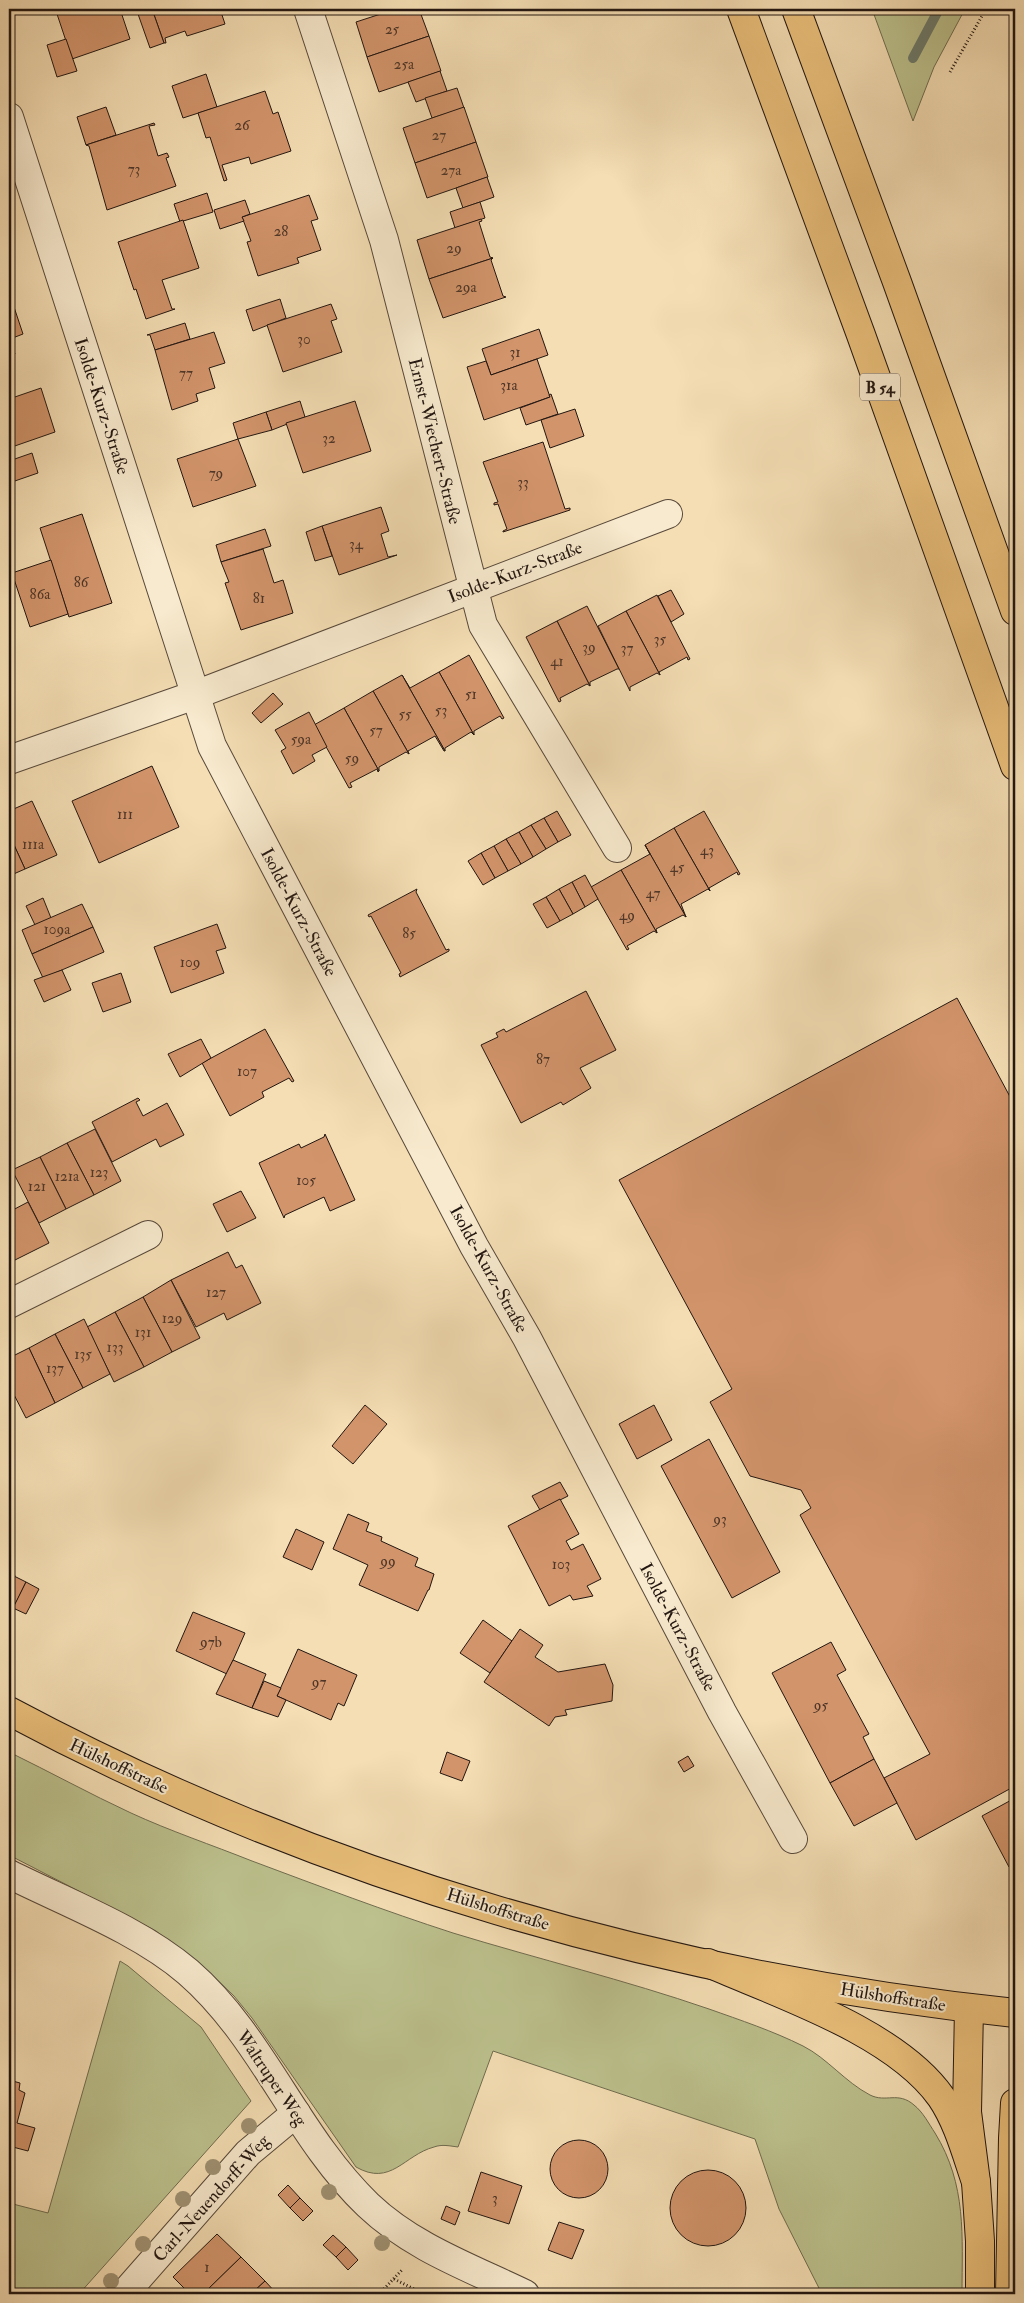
<svg xmlns="http://www.w3.org/2000/svg" width="1024" height="2303" viewBox="0 0 1024 2303" font-family="'IM FELL Double Pica',serif">
<rect width="100%" height="100%" fill="#f5deb4"/>
<filter id="stains"><feTurbulence type="fractalNoise" baseFrequency=".004" numOctaves="4"/><feColorMatrix values="0 0 0 0 .2 0 0 0 0 .09 0 0 0 0 .02 0 0 0 .5 -.17"/></filter>
<radialGradient id="worn" r=".72"><stop offset=".6" stop-color="#630" stop-opacity="0"/><stop offset="1" stop-color="#630" stop-opacity=".3"/></radialGradient>
<g fill="#bcc18d" stroke="#6f6c4f">
<path d="M872,9H965L934,67L913,121Z"/>
<path d="M9,1752C50,1772 90,1794 131,1813C170,1831 212,1845 252,1861C319,1886 385,1911 453,1933C538,1959 625,1980 709,2009C740,2020 773,2031 803,2046C827,2058 845,2082 870,2095C886,2103 898,2091 914,2105C923,2112 929,2124 935,2133C967,2185 962,2236 962,2294H822L779,2209L755,2139L493,2051L458,2147C450,2146 442,2144 434,2147C404,2155 391,2187 356,2167L252,2018L234,1996L206,1969L156,1931L9,1855Z"/>
<path d="M120,1961L128,1966L201,2027L251,2101L79,2294H9V2203L48,2213Z"/>
</g>
<g fill="none" stroke-linecap="round" stroke-linejoin="round">
<path stroke="#6c7a6c" stroke-width="10" d="M913,58L939,9"/>
</g>
<g fill="#d2946b" stroke="#221611">
<path d="M63,9H120L130,39L72,59L56,11Z"/>
<path d="M152,9H220L225,24L187,36L185,31L165,38L166,43H164Z"/>
<path d="M152,9L164,43L150,48L138,14Z"/>
<path d="M396,9H419L429,36L367,57L356,22Z"/>
<path d="M429,36L441,71L379,92L367,57Z"/>
<path d="M66,39L77,71L57,77L47,45Z"/>
<path d="M440,71L447,91L416,102L408,82Z"/>
<path d="M206,74L217,107L183,118L172,86Z"/>
<path d="M457,88L464,108L432,118L425,98Z"/>
<path d="M265,91L273,114L278,112L291,151L251,164L249,157L222,165L227,180L224,181L210,137L206,138L198,113Z"/>
<path d="M106,107L116,135L86,145L77,117Z"/>
<path d="M464,107L476,142L415,163L403,128Z"/>
<path d="M154,123L155,125L149,126L158,156L167,153L169,157L166,158L176,186L107,210L89,146L86,145Z"/>
<path d="M476,142L488,177L427,198L415,163Z"/>
<path d="M487,177L494,197L463,208L456,188Z"/>
<path d="M207,193L213,212L180,222L174,204Z"/>
<path d="M309,195L318,219L311,221L321,250L297,258L299,263L258,276L247,242L251,241L242,217Z"/>
<path d="M245,200L250,214L242,217L244,221L220,229L214,210Z"/>
<path d="M480,202L485,218L455,228L450,212Z"/>
<path d="M481,219L482,221L479,222L490,257L493,258L429,279L417,240Z"/>
<path d="M183,220L199,268L162,280L172,309H175L146,319L136,289L134,290L118,242Z"/>
<path d="M493,258L491,260L503,296L506,297L443,318L429,279Z"/>
<path d="M9,292L23,334L10,339L15,354L9,357Z"/>
<path d="M280,299L286,318L253,331L246,310Z"/>
<path d="M331,304L337,319L331,321L342,352L283,372L267,325Z"/>
<path d="M185,323L190,339L155,350L150,335H147Z"/>
<path d="M539,329L548,355L491,375L482,349Z"/>
<path d="M214,332L225,363L209,368L215,388L196,394L198,401L172,410L155,350Z"/>
<path d="M537,359L550,397L484,420L467,367L486,361L491,375Z"/>
<path d="M41,388L55,432L9,448V399Z"/>
<path d="M551,394L558,414L526,425L520,408L550,397L549,395Z"/>
<path d="M300,401L305,417L272,430L266,412Z"/>
<path d="M355,401L371,451L303,473L286,423Z"/>
<path d="M575,409L584,436L550,448L541,420Z"/>
<path d="M266,412L272,430L238,439L233,423Z"/>
<path d="M238,439L256,486L193,507L177,459Z"/>
<path d="M543,442L565,509L570,508V510L503,532V531L507,529L498,504L494,505V503L498,502L483,462Z"/>
<path d="M32,453L38,473L9,483V461Z"/>
<path d="M381,507L389,531L381,534L388,557L397,555L339,575L322,526Z"/>
<path d="M82,514L112,603L69,617L40,528Z"/>
<path d="M322,526L332,556L315,561L306,532Z"/>
<path d="M265,529L271,546L221,562L216,545Z"/>
<path d="M263,549L274,583L283,580L293,613L241,630L225,583L229,582L221,562Z"/>
<path d="M51,560L68,614L30,627L12,573Z"/>
<path d="M671,590L684,614L671,622L658,596Z"/>
<path d="M657,595L690,659L688,660L687,657L659,672L660,675L626,611Z"/>
<path d="M587,606L619,669H617L590,682V686L557,621Z"/>
<path d="M626,611L660,675L657,673L630,687V691L598,626Z"/>
<path d="M557,621L590,686L587,684L560,698L561,701L559,702L526,637Z"/>
<path d="M469,655L504,718L502,719L500,716L474,731V735L439,672Z"/>
<path d="M439,672L474,735L471,732L445,748V751L402,675L410,688Z"/>
<path d="M402,675L445,751H444L435,736L408,751L409,754L373,691Z"/>
<path d="M373,691L409,754L406,752L379,767V771L344,708Z"/>
<path d="M273,693L283,704L261,723L252,713Z"/>
<path d="M344,708L379,771L378,772L377,769L350,783L352,787L349,788L314,725Z"/>
<path d="M309,712L327,747L312,755L315,761L293,774L281,751L286,748L275,730Z"/>
<path d="M152,766L179,827L99,863L72,801Z"/>
<path d="M32,801L57,855L25,869L9,834V811Z"/>
<path d="M557,811L571,835L558,842L544,818Z"/>
<path d="M704,811L740,874L738,875L737,872L709,888L710,891L674,828Z"/>
<path d="M544,818L558,842L546,849L531,825Z"/>
<path d="M531,825L546,849L533,857L519,832Z"/>
<path d="M674,828L710,891L708,889L681,904L686,917L645,845Z"/>
<path d="M519,832L533,857L521,864L506,839Z"/>
<path d="M9,834L25,869L9,876Z"/>
<path d="M506,839L521,864L508,871L494,846Z"/>
<path d="M645,845L686,917L683,915L656,929L657,933L621,870L650,854Z"/>
<path d="M494,846L508,871L495,878L481,853Z"/>
<path d="M481,853L495,878L483,885L468,861Z"/>
<path d="M621,870L657,933L654,931L627,946L629,949L627,950L591,887Z"/>
<path d="M585,875L598,899L585,907L572,882Z"/>
<path d="M572,882L585,907L573,914L559,889Z"/>
<path d="M417,889L416,892L446,950L449,949V951L400,977L399,974L401,973L371,916L369,917L368,915Z"/>
<path d="M559,889L573,914L560,921L546,897Z"/>
<path d="M546,897L560,921L547,928L533,904Z"/>
<path d="M43,898L51,918L35,925L26,906Z"/>
<path d="M82,904L93,927L32,954L22,930Z"/>
<path d="M217,924L226,948L216,951L224,973L171,993L154,947Z"/>
<path d="M93,927L104,952L43,978L32,954Z"/>
<path d="M62,970L71,990L44,1002L34,980Z"/>
<path d="M121,973L131,1002L103,1012L92,983Z"/>
<path d="M586,991L616,1050L580,1068L591,1088L563,1105L561,1102L521,1123L481,1045L498,1037L496,1033L504,1029L506,1032Z"/>
<path d="M957,998L1015,1106V1786L916,1840L884,1778L930,1754L800,1515L811,1508L801,1490L750,1476L710,1402L732,1389L619,1180Z"/>
<path d="M265,1029L294,1081L292,1082L289,1078L262,1092L264,1097L230,1116L202,1063Z"/>
<path d="M201,1039L211,1058L180,1077L168,1054Z"/>
<path d="M138,1098L140,1100L136,1102L143,1116L167,1103L184,1135L160,1147L156,1139L112,1162L92,1122Z"/>
<path d="M95,1129L121,1181L94,1195L67,1143Z"/>
<path d="M325,1134L355,1200L330,1211L324,1197L285,1215L284,1218L259,1163L299,1144L301,1148L324,1137Z"/>
<path d="M67,1143L94,1195L66,1209L40,1157Z"/>
<path d="M40,1157L66,1209L39,1223L12,1170Z"/>
<path d="M241,1191L256,1218L227,1232L213,1204Z"/>
<path d="M28,1202L49,1243L9,1263V1212Z"/>
<path d="M228,1252L236,1268L242,1265L261,1303L227,1320L224,1313L196,1327L171,1280Z"/>
<path d="M171,1280L200,1338L172,1352L143,1297Z"/>
<path d="M143,1297L172,1352L144,1367L115,1312Z"/>
<path d="M115,1312L144,1367L114,1382L87,1327Z"/>
<path d="M84,1319L110,1374L83,1388L55,1334Z"/>
<path d="M55,1334L83,1388L55,1403L29,1348Z"/>
<path d="M29,1348L55,1403L26,1418L9,1385V1358Z"/>
<path d="M365,1405L387,1424L353,1464L332,1446Z"/>
<path d="M654,1405L672,1440L637,1459L619,1424Z"/>
<path d="M709,1439L780,1572L732,1598L661,1466Z"/>
<path d="M560,1482L568,1496L540,1510L532,1496Z"/>
<path d="M560,1499L579,1534L566,1541L571,1550L583,1544L601,1579L587,1586L593,1596L573,1600L570,1595L549,1606L508,1526Z"/>
<path d="M348,1514L369,1523L366,1531L382,1537L381,1541L418,1558L415,1566L434,1574L429,1590H428L418,1611L359,1585L368,1565L333,1549Z"/>
<path d="M296,1529L324,1542L312,1570L283,1557Z"/>
<path d="M9,1572L15,1575L9,1586Z"/>
<path d="M14,1576L26,1582L13,1609L9,1607V1586Z"/>
<path d="M26,1582L39,1589L26,1614L13,1608Z"/>
<path d="M193,1612L245,1633L227,1674L176,1651Z"/>
<path d="M483,1620L512,1641L490,1673L460,1653Z"/>
<path d="M520,1629L543,1645L535,1657L558,1672L605,1664L613,1685L612,1701L565,1710L567,1715L555,1717L549,1726L484,1682Z"/>
<path d="M831,1642L846,1670L837,1675L869,1734L863,1737L874,1759L830,1783L772,1673Z"/>
<path d="M298,1649L357,1675L344,1706L338,1703L331,1720L277,1696Z"/>
<path d="M233,1660L266,1674L252,1708L216,1694Z"/>
<path d="M264,1681L281,1688L277,1696L286,1700L278,1717L252,1708Z"/>
<path d="M447,1752L470,1761L462,1781L440,1773Z"/>
<path d="M688,1756L694,1766L684,1772L678,1762Z"/>
<path d="M874,1759L897,1803L854,1826L830,1783Z"/>
<path d="M1015,1798V1864L1009,1867L982,1816Z"/>
<path d="M9,2080L20,2083L19,2090L25,2093L17,2123L35,2128L28,2151L9,2146Z"/>
<circle cx="579" cy="2169" r="29"/>
<circle cx="708" cy="2208" r="38"/>
<path d="M481,2172L522,2186L509,2224L468,2211Z"/>
<path d="M288,2185L300,2198L290,2208L278,2195Z"/>
<path d="M300,2198L313,2211L303,2221L290,2208Z"/>
<path d="M446,2206L460,2212L455,2225L441,2219Z"/>
<path d="M559,2222L584,2230L572,2259L548,2250Z"/>
<path d="M217,2234L241,2257L203,2294H190L173,2277Z"/>
<path d="M333,2235L346,2247L336,2257L323,2245Z"/>
<path d="M346,2247L358,2260L348,2270L336,2257Z"/>
<path d="M241,2257L265,2281L251,2294H203Z"/>
<path d="M265,2281L277,2294H251Z"/>
</g>
<g fill="none" stroke-linecap="round" stroke-linejoin="round">
<g stroke="#57483a" stroke-width="30">
<g id="minor">
<path d="M308,9L384,240L483,625L617,848"/>
<path d="M9,117L212,746L474,1246L527,1338L722,1712L793,1839"/>
<path d="M9,760L195,695L668,514"/>
<path d="M9,1304L148,1235"/>
<path d="M9,1874C67,1903 139,1930 188,1972C263,2037 296,2136 368,2205C412,2247 471,2268 525,2294"/>
<path d="M124,2294L248,2153L296,2113"/>
</g>
</g>
<g stroke="#221611" stroke-width="30">
<path id="major" d="M9,1711C317,1876 668,1977 1015,2013"/>
</g>
<g stroke="#221611" stroke-width="30">
<g id="highway">
<path d="M741,9L861,335L1015,766"/>
<path d="M796,9L897,282L1015,611"/>
<path d="M708,1963C779,1994 895,2032 941,2097C958,2122 966,2153 976,2182"/>
<path d="M969,2008L967,2112L976,2182L980,2241V2294"/>
<path d="M1010,2294L1013,2138L1015,2103"/>
</g>
</g>
<g stroke="#221611" stroke-width="3" stroke-dasharray="1 2.5" stroke-linecap="butt">
<path d="M950,72L986,9"/>
<path d="M394,2279L424,2294"/>
<path d="M379,2294L402,2270"/>
</g>
<use href="#minor" stroke="#f8eace" stroke-width="28"/>
<use href="#major" stroke="#eabf7a" stroke-width="28"/>
<use href="#highway" stroke="#eabf7a" stroke-width="28"/>
</g>
<g fill="#9f9172">
<circle cx="249" cy="2126" r="8"/>
<circle cx="213" cy="2167" r="8"/>
<circle cx="329" cy="2192" r="8"/>
<circle cx="183" cy="2199" r="8"/>
<circle cx="382" cy="2243" r="8"/>
<circle cx="143" cy="2244" r="8"/>
<circle cx="111" cy="2281" r="8"/>
</g>
<g text-anchor="middle" stroke-width="4" stroke-linejoin="round" paint-order="stroke">
<g font-size="15" fill="#4e3628">
<text x="392" y="34">25</text>
<text x="404" y="69">25a</text>
<text x="242" y="130">26</text>
<text x="439" y="140">27</text>
<text x="134" y="174">73</text>
<text x="451" y="175">27a</text>
<text x="281" y="236">28</text>
<text x="454" y="253">29</text>
<text x="466" y="292">29a</text>
<text x="304" y="344">30</text>
<text x="515" y="357">31</text>
<text x="186" y="378">77</text>
<text x="509" y="390">31a</text>
<text x="329" y="443">32</text>
<text x="216" y="478">79</text>
<text x="523" y="487">33</text>
<text x="356" y="549">34</text>
<text x="81" y="587">86</text>
<text x="40" y="599">86a</text>
<text x="259" y="603">81</text>
<text x="660" y="644">35</text>
<text x="589" y="652">39</text>
<text x="627" y="653">37</text>
<text x="557" y="666">41</text>
<text x="471" y="699">51</text>
<text x="441" y="715">53</text>
<text x="405" y="719">55</text>
<text x="376" y="735">57</text>
<text x="301" y="744">59a</text>
<text x="352" y="763">59</text>
<text x="125" y="819">111</text>
<text x="33" y="849">111a</text>
<text x="707" y="855">43</text>
<text x="677" y="872">45</text>
<text x="653" y="898">47</text>
<text x="627" y="920">49</text>
<text x="57" y="934">109a</text>
<text x="409" y="938">85</text>
<text x="190" y="967">109</text>
<text x="543" y="1064">87</text>
<text x="247" y="1076">107</text>
<text x="99" y="1177">123</text>
<text x="67" y="1181">121a</text>
<text x="306" y="1185">105</text>
<text x="37" y="1191">121</text>
<text x="216" y="1297">127</text>
<text x="172" y="1323">129</text>
<text x="143" y="1337">131</text>
<text x="115" y="1352">133</text>
<text x="83" y="1359">135</text>
<text x="55" y="1373">137</text>
<text x="720" y="1524">93</text>
<text x="388" y="1566">99</text>
<text x="561" y="1569">103</text>
<text x="211" y="1647">97b</text>
<text x="319" y="1687">97</text>
<text x="821" y="1710">95</text>
<text x="495" y="2203">3</text>
<text x="207" y="2272">1</text>
</g>
<rect fill="#f8eace" stroke="#62564a" stroke-width="1" x="860" y="373.5" width="40" height="27" rx="4"/>
<g font-size="16" font-weight="bold" fill="#221611">
<text x="880" y="393">B 54</text>
</g>
<g font-size="18" fill="#221611" stroke="#f8eace">
<text transform="translate(102 406) rotate(72)" y="6">Isolde-Kurz-Straße</text>
<text transform="translate(435 441) rotate(76)" y="6">Ernst-Wiechert-Straße</text>
<text transform="translate(515 572) rotate(-21)" y="6">Isolde-Kurz-Straße</text>
<text transform="translate(299 912) rotate(62)" y="6">Isolde-Kurz-Straße</text>
<text transform="translate(489 1269) rotate(61)" y="6">Isolde-Kurz-Straße</text>
<text transform="translate(678 1627) rotate(62)" y="6">Isolde-Kurz-Straße</text>
<text transform="translate(119 1766) rotate(25)" y="6">Hülshoffstraße</text>
<text transform="translate(498 1909) rotate(17)" y="6">Hülshoffstraße</text>
<text transform="translate(893 1997) rotate(9)" y="6">Hülshoffstraße</text>
<text transform="translate(272 2078) rotate(56)" y="6">Waltruper Weg</text>
<text transform="translate(211 2198) rotate(-48)" y="6">Carl-Neuendorff-Weg</text>
</g>
</g>
<rect width="1024" height="2303" fill="none" stroke="#f5deb4" stroke-width="30"/>
<rect x="10" y="10" width="1004" height="2283" fill="none" stroke="#221611" stroke-width="2.5"/>
<rect x="15" y="15" width="994" height="2273" fill="none" stroke="#221611"/>
<rect width="100%" height="100%" filter="url(#stains)"/>
<rect width="100%" height="100%" fill="url(#worn)"/>
</svg>
